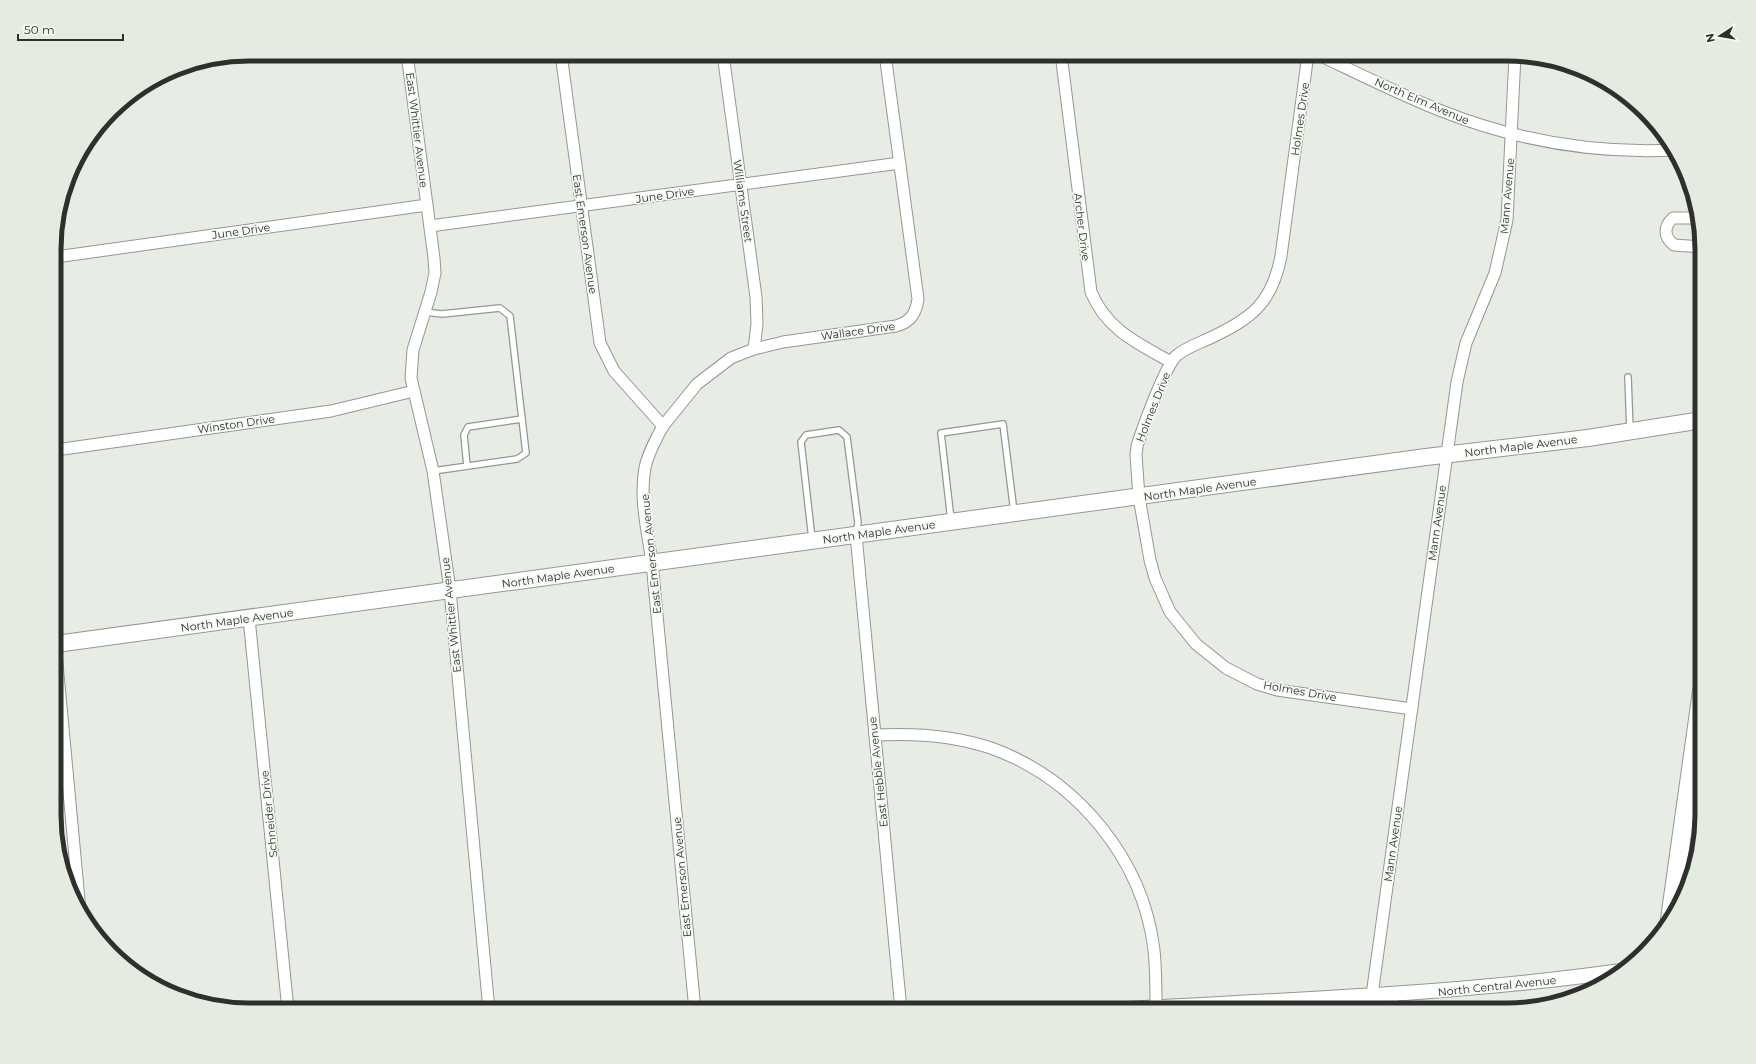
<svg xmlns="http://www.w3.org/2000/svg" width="1756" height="1064" viewBox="0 0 1756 1064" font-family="Montserrat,sans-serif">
<rect width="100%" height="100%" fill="#e7ede4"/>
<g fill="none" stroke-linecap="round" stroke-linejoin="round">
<g stroke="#939890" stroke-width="8">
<g id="service">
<path d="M425,312L442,314L500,308L510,316L522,419"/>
<path d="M1628,377L1630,431"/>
<path d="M433,471L517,459L526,453L522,419L468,427L464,435L467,466"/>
<path d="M951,520L941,433L1003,424L1014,512"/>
<path d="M812,539L801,442L806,435L839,430L847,437L858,523L856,533"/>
<path d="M1395,994V1010"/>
</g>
</g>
<g stroke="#939890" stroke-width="13">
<g id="minor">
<path d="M407,54L434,258L435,273L431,292L413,350L411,378L433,471L450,590L489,1010"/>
<path d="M561,54L600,343L614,371L663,426C656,439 648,453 645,468C639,499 648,533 652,563L695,1010"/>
<path d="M723,54L756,297L757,324L754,349"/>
<path d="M1061,54L1091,292C1107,330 1137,343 1171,362"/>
<path d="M1308,54L1281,256C1272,304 1251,319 1208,339C1197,344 1185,348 1176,356C1164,369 1143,427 1137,446L1136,455L1139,497L1150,560L1155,578L1170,612L1196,644L1226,668L1257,684L1277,690L1412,709"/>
<path d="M1317,54C1357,73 1397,93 1439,110C1514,140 1592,154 1674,150"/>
<path d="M1698,218H1673C1663,227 1664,237 1674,245L1702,247"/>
<path d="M430,226L900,163"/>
<path d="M56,257L427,205"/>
<path d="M663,426L697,384L731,358L754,349L783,342L896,326C911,322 916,313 918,299L885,54"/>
<path d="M56,450L331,411L414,391"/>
<path d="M856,535L901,1010"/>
<path d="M249,618L288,1010"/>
<path d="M56,653L80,910"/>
<path d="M875,735C914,733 953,735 991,748C1077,779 1143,859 1154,950C1156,969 1156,988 1156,1007"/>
<path d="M1372,995L1457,382L1466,343L1495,273L1507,220L1515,55"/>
</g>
</g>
<g stroke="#939890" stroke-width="16">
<path id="tertiary" d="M1108,1010C1279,1000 1451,995 1621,971"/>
</g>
<g stroke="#939890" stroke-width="18">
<path id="secondary" d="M56,644L1426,457L1588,438L1702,420"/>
</g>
<g stroke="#939890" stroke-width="20">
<path id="primary" d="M1670,919L1702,691"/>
</g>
<use href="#service" stroke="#fff" stroke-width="5.5"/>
<use href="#minor" stroke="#fff" stroke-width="11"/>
<use href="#tertiary" stroke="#fff" stroke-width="14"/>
<use href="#secondary" stroke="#fff" stroke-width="16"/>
<use href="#primary" stroke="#fff" stroke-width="18"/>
</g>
<g text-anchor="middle" stroke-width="3.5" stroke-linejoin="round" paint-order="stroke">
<g font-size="11" fill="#2e302d" stroke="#f4fbf1">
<text transform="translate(1422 101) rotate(23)" y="4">North Elm Avenue</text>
<text transform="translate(1300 119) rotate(-82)" y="4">Holmes Drive</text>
<text transform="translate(417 130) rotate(83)" y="4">East Whittier Avenue</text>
<text transform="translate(665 195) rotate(-8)" y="4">June Drive</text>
<text transform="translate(1507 196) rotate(-85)" y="4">Mann Avenue</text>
<text transform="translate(743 201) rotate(82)" y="4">Williams Street</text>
<text transform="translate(1082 227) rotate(83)" y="4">Archer Drive</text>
<text transform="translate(241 231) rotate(-8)" y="4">June Drive</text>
<text transform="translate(585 234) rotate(82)" y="4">East Emerson Avenue</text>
<text transform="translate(858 331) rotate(-8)" y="4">Wallace Drive</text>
<text transform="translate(1153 407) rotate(-68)" y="4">Holmes Drive</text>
<text transform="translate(236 424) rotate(-8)" y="4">Winston Drive</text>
<text transform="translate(1521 446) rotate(-7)" y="4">North Maple Avenue</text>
<text transform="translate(1200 489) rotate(-8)" y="4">North Maple Avenue</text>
<text transform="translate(1437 523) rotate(-82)" y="4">Mann Avenue</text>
<text transform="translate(879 532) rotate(-8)" y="4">North Maple Avenue</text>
<text transform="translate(651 554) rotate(-96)" y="4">East Emerson Avenue</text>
<text transform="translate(558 576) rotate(-8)" y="4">North Maple Avenue</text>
<text transform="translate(451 615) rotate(-96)" y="4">East Whittier Avenue</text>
<text transform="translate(237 620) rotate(-8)" y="4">North Maple Avenue</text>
<text transform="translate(1300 691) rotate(10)" y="4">Holmes Drive</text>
<text transform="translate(878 772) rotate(-96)" y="4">East Hebble Avenue</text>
<text transform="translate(269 814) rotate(-96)" y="4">Schneider Drive</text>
<text transform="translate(1393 844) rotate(-82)" y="4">Mann Avenue</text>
<text transform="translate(682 877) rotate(-95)" y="4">East Emerson Avenue</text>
<text transform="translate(1497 986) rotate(-6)" y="4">North Central Avenue</text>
</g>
</g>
<path d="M0 0H1756V1064H0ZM249 61H1507A188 188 0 0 1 1695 249V815A188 188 0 0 1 1507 1003H249A188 188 0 0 1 61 815V249A188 188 0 0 1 249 61Z" fill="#e4ebe1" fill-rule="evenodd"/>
<path fill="none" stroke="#2e302d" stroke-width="5" d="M249 61H1507A188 188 0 0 1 1695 249V815A188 188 0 0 1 1507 1003H249A188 188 0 0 1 61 815V249A188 188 0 0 1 249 61Z"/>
<g transform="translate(1720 36) rotate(258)" stroke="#f4fbf1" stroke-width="3" paint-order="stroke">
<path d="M0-3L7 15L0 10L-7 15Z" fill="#2e302d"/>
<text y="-6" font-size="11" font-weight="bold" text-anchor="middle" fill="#2e302d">N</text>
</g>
<path d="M18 34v6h105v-6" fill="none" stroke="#2e302d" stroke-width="2"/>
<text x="24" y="34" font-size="12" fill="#2e302d" stroke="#f4fbf1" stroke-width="3" paint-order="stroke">50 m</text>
</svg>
